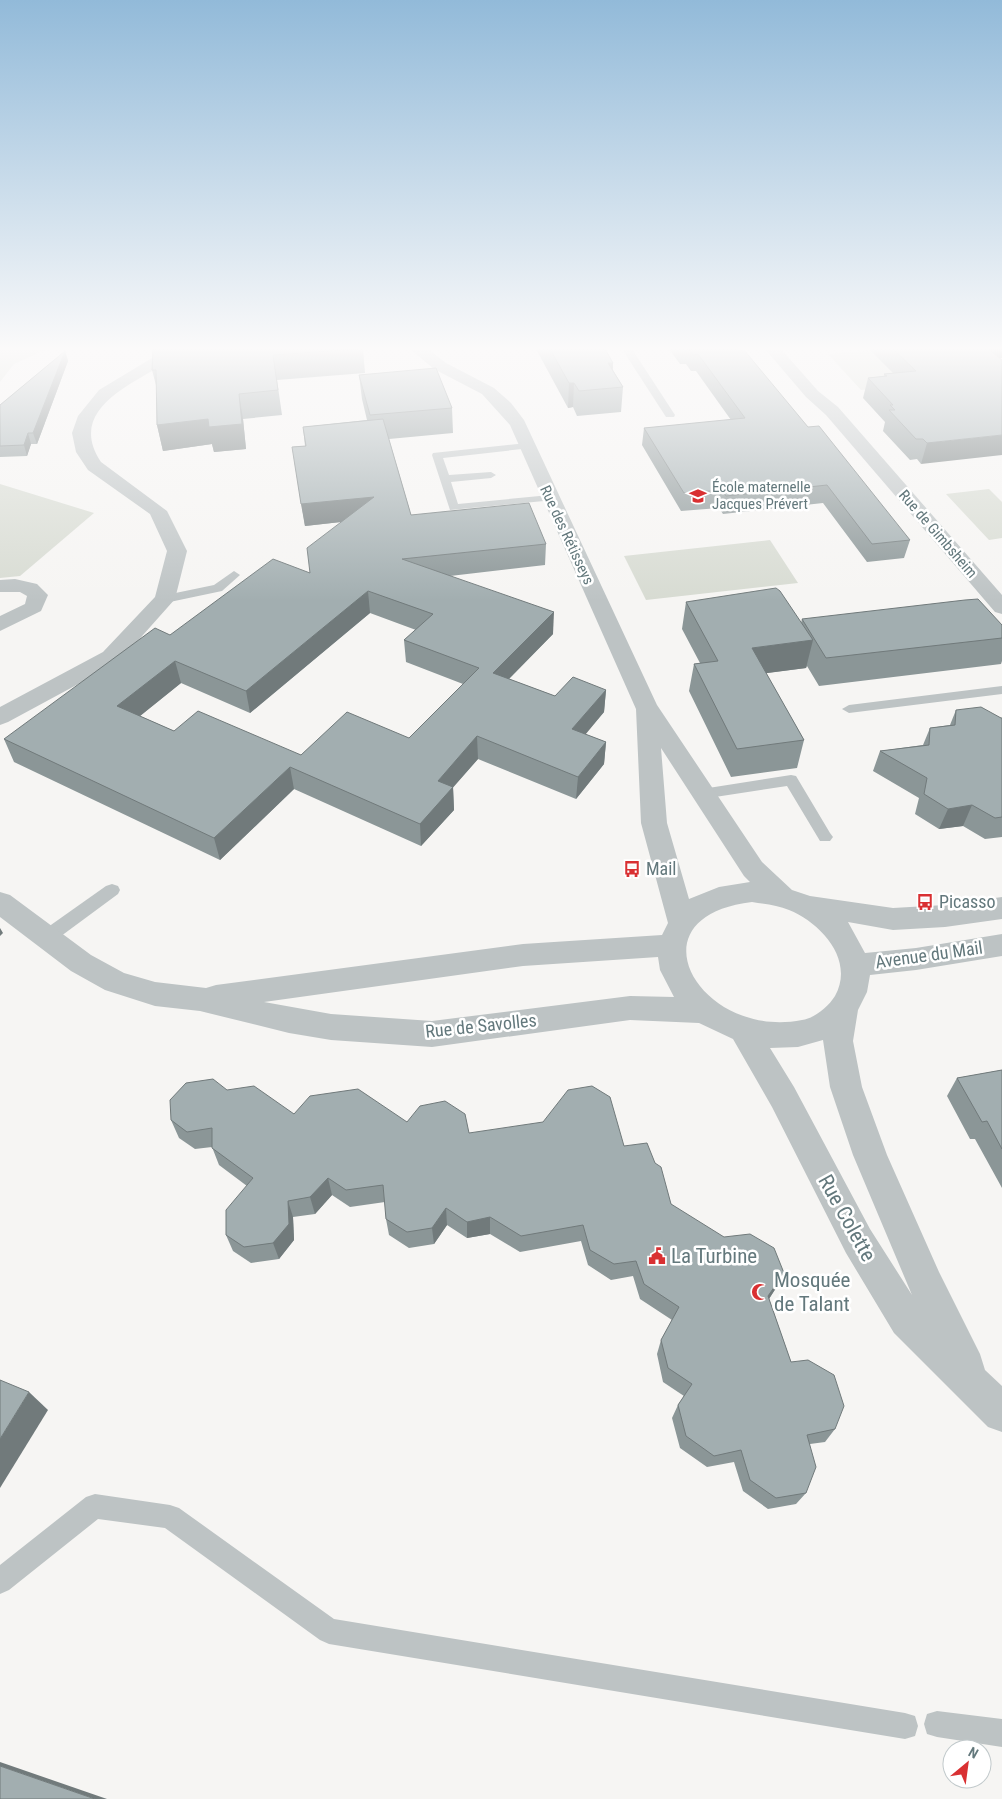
<svg xmlns="http://www.w3.org/2000/svg" width="1002" height="1799" viewBox="0 0 1002 1799" font-family="'Roboto Condensed',sans-serif">
<rect width="100%" height="100%" fill="#f6f5f3"/>
<g fill="#d7dbd2">
<path d="M0,349H47L14,364L0,382Z"/>
<path d="M876,350L911,386L861,390L828,354Z"/>
<path d="M0,484L94,513L20,576L0,578Z"/>
<path d="M989,489L1002,502V538L989,540L946,494Z"/>
<path d="M770,540L798,583L646,600L624,556Z"/>
</g>
<g fill="none" stroke-linecap="round" stroke-linejoin="round">
<g fill="#bdc3c4" fill-rule="evenodd">
<path d="M622,349H632L675,415L674,417H666Z"/>
<path d="M527,443L531,444V448L443,458L449,475L491,472L496,475L491,478L451,482L458,504L550,495L556,498L554,500L450,510L432,455L433,453Z"/>
<path d="M234,571L240,575L222,591L165,603L159,599L161,596L214,585Z"/>
<path d="M1002,686V694L849,713L842,709L849,705Z"/>
<path d="M791,775L796,776L830,833L833,837L830,841H820L787,786L702,799L697,798L695,794L697,790L702,789Z"/>
<path d="M112,884L118,886L120,890L118,894L53,942L47,944L41,942L39,937L41,932L106,886Z"/>
<path d="M95,1494L170,1505L179,1508L334,1619L905,1713L915,1716L918,1726L915,1736L905,1739L329,1644L320,1640L165,1528L98,1519L9,1590L0,1594V1565L86,1497Z"/>
<path d="M937,1711L1002,1719V1747L937,1737L927,1734L924,1724L927,1714Z"/>
</g>
<g fill="#bdc3c4" fill-rule="evenodd">
<path d="M167,349H186C181,356 171,360 164,364C128,386 67,411 101,462L167,511L187,551L175,599L119,662L8,722L0,725V707L103,652L155,597L167,551L150,514L88,470L76,452L72,433L78,416L99,390Z"/>
<path d="M410,349H428L446,363L494,388L511,403L524,420L657,705L762,862L792,890L810,896L893,908L945,905L1002,897V919L945,927L893,930L848,922L865,953L916,948L1002,934V956L916,970L870,975L867,992L858,1010L853,1041L862,1087L887,1155L939,1272L980,1354L985,1370L1002,1386V1432L988,1427L894,1333L846,1253L772,1107L733,1039L699,1023L630,1020L432,1047L331,1040L289,1033L200,1011L155,1006L105,990L71,971L0,917V892L10,895L91,955L124,973L155,982L206,988L216,985L523,944L662,935L668,923L641,823L636,709L510,425L482,394L434,369ZM661,748L744,876L750,882L719,887L689,899L667,823ZM752,902C764,904 778,905 789,910C821,923 855,960 835,996C828,1007 815,1018 802,1020C701,1040 627,917 752,902ZM658,957L660,970L674,997L630,996L432,1021L331,1014L264,1002L523,966ZM823,1040L830,1087L853,1155L912,1295L870,1229L794,1087L770,1048L798,1047Z"/>
<path d="M765,349H781L818,391L838,407L1002,595V614L995,612L826,415L806,397Z"/>
<path d="M15,579L37,584L48,595L41,611L0,631V616L25,604L27,596L20,592H0V580Z"/>
</g>
</g>
<g fill="#8b9697" fill-rule="evenodd">
<path d="M153,349H363L365,373L277,380L282,415L243,419L246,449L214,452L212,444L163,451L157,425V389L152,370Z"/>
<path d="M536,349H605L613,363V370L623,387L621,412L577,416L573,407L568,408Z"/>
<path d="M669,349H738L808,427L910,540L904,558L867,562L823,503L723,514L719,508L681,511L642,445L644,428L731,420L696,371H691L686,364H680Z"/>
<path d="M869,349H1002V358H1000L921,464L917,459L910,460L883,431L885,422L863,398L868,378L884,376V374L893,373Z"/>
<path d="M65,351L68,361L37,444H31L27,456L0,457V405Z"/>
<path d="M359,375L452,408L453,433L389,439L411,515L546,544L545,565L450,576L553,634L509,679L555,696L606,690L604,712L585,734L606,742L604,764L576,799L478,759L453,787L454,810L421,846L294,789L220,860L14,762L4,739L170,635L310,573L341,522L305,526L292,447L305,446L303,427L367,420L362,399ZM370,613L416,630L404,640L406,662L463,684L409,738L301,755L174,731L140,716L181,683L250,713Z"/>
<path d="M686,602L801,623L802,619L1002,625V661L1001,664L819,686L807,666L806,668L766,673L804,740L797,768L731,777L689,691L694,664L700,663L682,629Z"/>
<path d="M956,710L1002,718V837L985,839L963,826L939,829L915,814L919,798L873,771L880,751L923,745L930,728L950,725Z"/>
<path d="M1002,1070V1188L975,1139H970L947,1096L957,1078Z"/>
<path d="M227,1090L294,1114L407,1122L469,1133L624,1146L671,1204L776,1288L769,1299L791,1362L835,1429L825,1442L810,1444L806,1493L796,1504L768,1509L743,1491L734,1462L707,1467L680,1448L672,1418L678,1405L684,1396L663,1382L657,1354L661,1340L672,1320L640,1299L633,1276L611,1280L588,1265L581,1241L520,1252L490,1234L467,1238L447,1225L434,1244L409,1248L389,1235L386,1219L385,1202L350,1207L332,1195L315,1214L293,1217L294,1240L279,1259L251,1263L233,1251L226,1235L247,1186L219,1165L212,1147L195,1149L179,1138L171,1120Z"/>
</g>
<g fill="#717a7b">
<path d="M977,349H1002V358L974,361Z"/>
<path d="M65,351L68,361L37,444L33,433Z"/>
<path d="M608,363H613L611,387Z"/>
<path d="M569,383H574L573,407L568,408Z"/>
<path d="M239,394L243,419L246,449L214,452L212,444L163,451L157,425L208,419Z"/>
<path d="M28,433L31,444L27,456L24,445Z"/>
<path d="M1002,435V455L921,464L927,443Z"/>
<path d="M374,497L376,518L305,526L301,504Z"/>
<path d="M368,591L370,613L250,713L246,691Z"/>
<path d="M554,612L553,634L493,695V673Z"/>
<path d="M813,640L806,668L746,676L752,648Z"/>
<path d="M175,661L181,683L125,728L117,706Z"/>
<path d="M606,690L604,712L571,752L572,729Z"/>
<path d="M477,736L478,759L450,791L453,787L454,810L421,846L420,824L438,781Z"/>
<path d="M606,742L604,764L576,799L578,777Z"/>
<path d="M290,767L294,789L220,860L214,838Z"/>
<path d="M972,805L963,826L939,829L948,809Z"/>
<path d="M0,928L3,933L0,936Z"/>
<path d="M328,1178L332,1195L315,1214L310,1197Z"/>
<path d="M288,1201L293,1217L294,1240L279,1259L273,1243Z"/>
<path d="M446,1208L447,1225L434,1244L432,1228Z"/>
<path d="M490,1217V1234L467,1238V1222Z"/>
<path d="M784,1273L776,1288L761,1311L768,1296Z"/>
<path d="M29,1392L48,1410L0,1488V1439Z"/>
<path d="M0,1762L107,1799H95L0,1766Z"/>
</g>
<g fill="#a2aeb0" stroke="#717a7b" fill-rule="evenodd">
<path d="M153,349H358L273,355L278,390L239,394L242,424L209,427L208,419L157,425L156,370H152Z"/>
<path d="M550,349H605L613,363H608L623,387L579,391L574,383H569Z"/>
<path d="M689,349H738L740,351L744,350L808,427L819,426L910,540L872,544L827,485L726,496L722,490L684,493L644,428L745,418L698,354L693,355Z"/>
<path d="M893,349H988L1002,360V435L927,443L923,439H916L889,410H895L890,405H893L868,378L887,376L884,374L916,371Z"/>
<path d="M65,351L33,433H28L24,445L0,446V405Z"/>
<path d="M436,368L452,408L370,415L359,375Z"/>
<path d="M383,419L411,515L529,503L546,544L402,559L554,612L493,673L555,696L573,677L606,690L572,729L606,742L578,777L477,736L438,781L453,787L420,824L290,767L214,838L4,739L155,628L170,635L273,559L310,573L307,548L374,497L301,504L292,447L306,446L303,427ZM368,591L433,614L404,640L479,668L409,738L347,712L301,755L198,711L174,731L117,706L175,661L246,691Z"/>
<path d="M776,588L780,591L813,640L752,648L804,740L737,749L694,664L718,661L686,602Z"/>
<path d="M978,599L1002,625V638L826,658L802,619L965,600Z"/>
<path d="M981,707L1001,718H1002V817L995,818L972,805L948,809L924,794L927,778L880,751L929,745L930,728L955,725L956,710Z"/>
<path d="M1002,1070V1149L987,1121L982,1122L957,1078Z"/>
<path d="M213,1079L227,1090L254,1086L294,1114L310,1096L358,1089L407,1122L420,1106L445,1101L465,1114L469,1133L543,1122L568,1090L592,1086L610,1097L624,1146L647,1143L655,1163L661,1167L671,1204L724,1237L750,1234L774,1248L784,1273L768,1296L791,1362L808,1360L834,1375L844,1406L835,1429L807,1435L816,1467L806,1493L776,1498L750,1480L741,1450L714,1456L686,1436L678,1405L692,1384L668,1368L661,1340L679,1307L644,1284L636,1261L614,1264L590,1250L583,1225L521,1236L490,1217L467,1222L446,1208L432,1228L407,1232L386,1219L383,1185L346,1190L328,1178L310,1197L288,1201L289,1224L273,1243L244,1247L226,1235V1210L253,1178L212,1148V1128L187,1132L171,1120L170,1100L186,1083Z"/>
<path d="M0,1380L29,1392L0,1439Z"/>
<path d="M0,1766L95,1799H0Z"/>
</g>
<linearGradient id="sky" x2="0" y2="1"><stop stop-color="#92bad9"/><stop offset="0.58" stop-color="#fbfafa"/><stop offset="1" stop-color="#fbfafa" stop-opacity="0"/></linearGradient>
<rect width="1002" height="601" fill="url(#sky)"/>
<defs>
<g id="school-bare" transform="scale(1.35)"><path d="M0-5L7-2L0 1L-7-2ZM-4 1L0 2.5L4 1V4Q0 6-4 4Z" fill="#d93032" stroke="#fff" stroke-width="2.5" paint-order="stroke"/></g>
<g id="bus-bare" transform="scale(1.35)"><path d="M-5-6H5V4H4V6H2V4H-2V6H-4V4H-5ZM-3.5-4V0h7V-4ZM-3.5 1.2v1.5H-2V1.2ZM2 1.2v1.5H3.5V1.2Z" fill="#d93032" stroke="#fff" stroke-width="2.5" paint-order="stroke"/></g>
<g id="civic-bare" transform="scale(1.35)"><path d="M-.6-6.5H3V-4.5H.6V-3L4-1V1h2V6H-6V1h2V-1L-.6-3ZM-1.2 2.5V6h2.4V2.5Z" fill="#d93032" stroke="#fff" stroke-width="2.5" paint-order="stroke"/></g>
<g id="mosque-bare" transform="scale(1.35)"><path d="M3.5-4.9A6 6 0 1 0 3.5 4.9A5 5 0 1 1 3.5-4.9Z" fill="#d93032" stroke="#fff" stroke-width="2.5" paint-order="stroke"/></g>
</defs>
<g fill-rule="evenodd">
<use href="#school-bare" x="698" y="496"/>
<use href="#bus-bare" x="632" y="869"/>
<use href="#bus-bare" x="925" y="902"/>
<use href="#civic-bare" x="657" y="1256"/>
<use href="#mosque-bare" x="760" y="1292"/>
</g>
<g text-anchor="middle" stroke-width="5" stroke-linejoin="round" paint-order="stroke">
<g font-size="15" fill="#63787c" stroke="#fff" text-anchor="start">
<text x="712" y="492">École maternelle<tspan x="712" dy="17">Jacques Prévert</tspan></text>
</g>
<g font-size="15" fill="#63787c" stroke="#fff">
<text transform="translate(938 534) rotate(49)" y="5">Rue de Gimbsheim</text>
<text transform="translate(567 535) rotate(65)" y="5">Rue des Rétisseys</text>
</g>
<g font-size="18" fill="#63787c" stroke="#fff" text-anchor="start">
<text x="646" y="875">Mail</text>
<text x="939" y="908">Picasso</text>
</g>
<g font-size="18" fill="#63787c" stroke="#fff">
<text transform="translate(929 955) rotate(-8)" y="6">Avenue du Mail</text>
<text transform="translate(481 1026) rotate(-6)" y="6">Rue de Savolles</text>
</g>
<g font-size="21" fill="#63787c" stroke="#fff">
<text transform="translate(847 1218) rotate(61)" y="7">Rue Colette</text>
</g>
<g font-size="21" fill="#63787c" stroke="#fff" text-anchor="start">
<text x="671" y="1263">La Turbine</text>
<text x="774" y="1287">Mosquée<tspan x="774" dy="24">de Talant</tspan></text>
</g>
</g>
<g transform="translate(967 1764) rotate(29)"><circle r="24" fill="#ffffff" stroke="#c1c9cb"/>
<path d="M0-4L9 19L0 12L-9 19Z" fill="#d93032"/>
<text y="-8" font-size="14" font-weight="bold" text-anchor="middle" fill="#63787c">N</text>
</g>
</svg>
